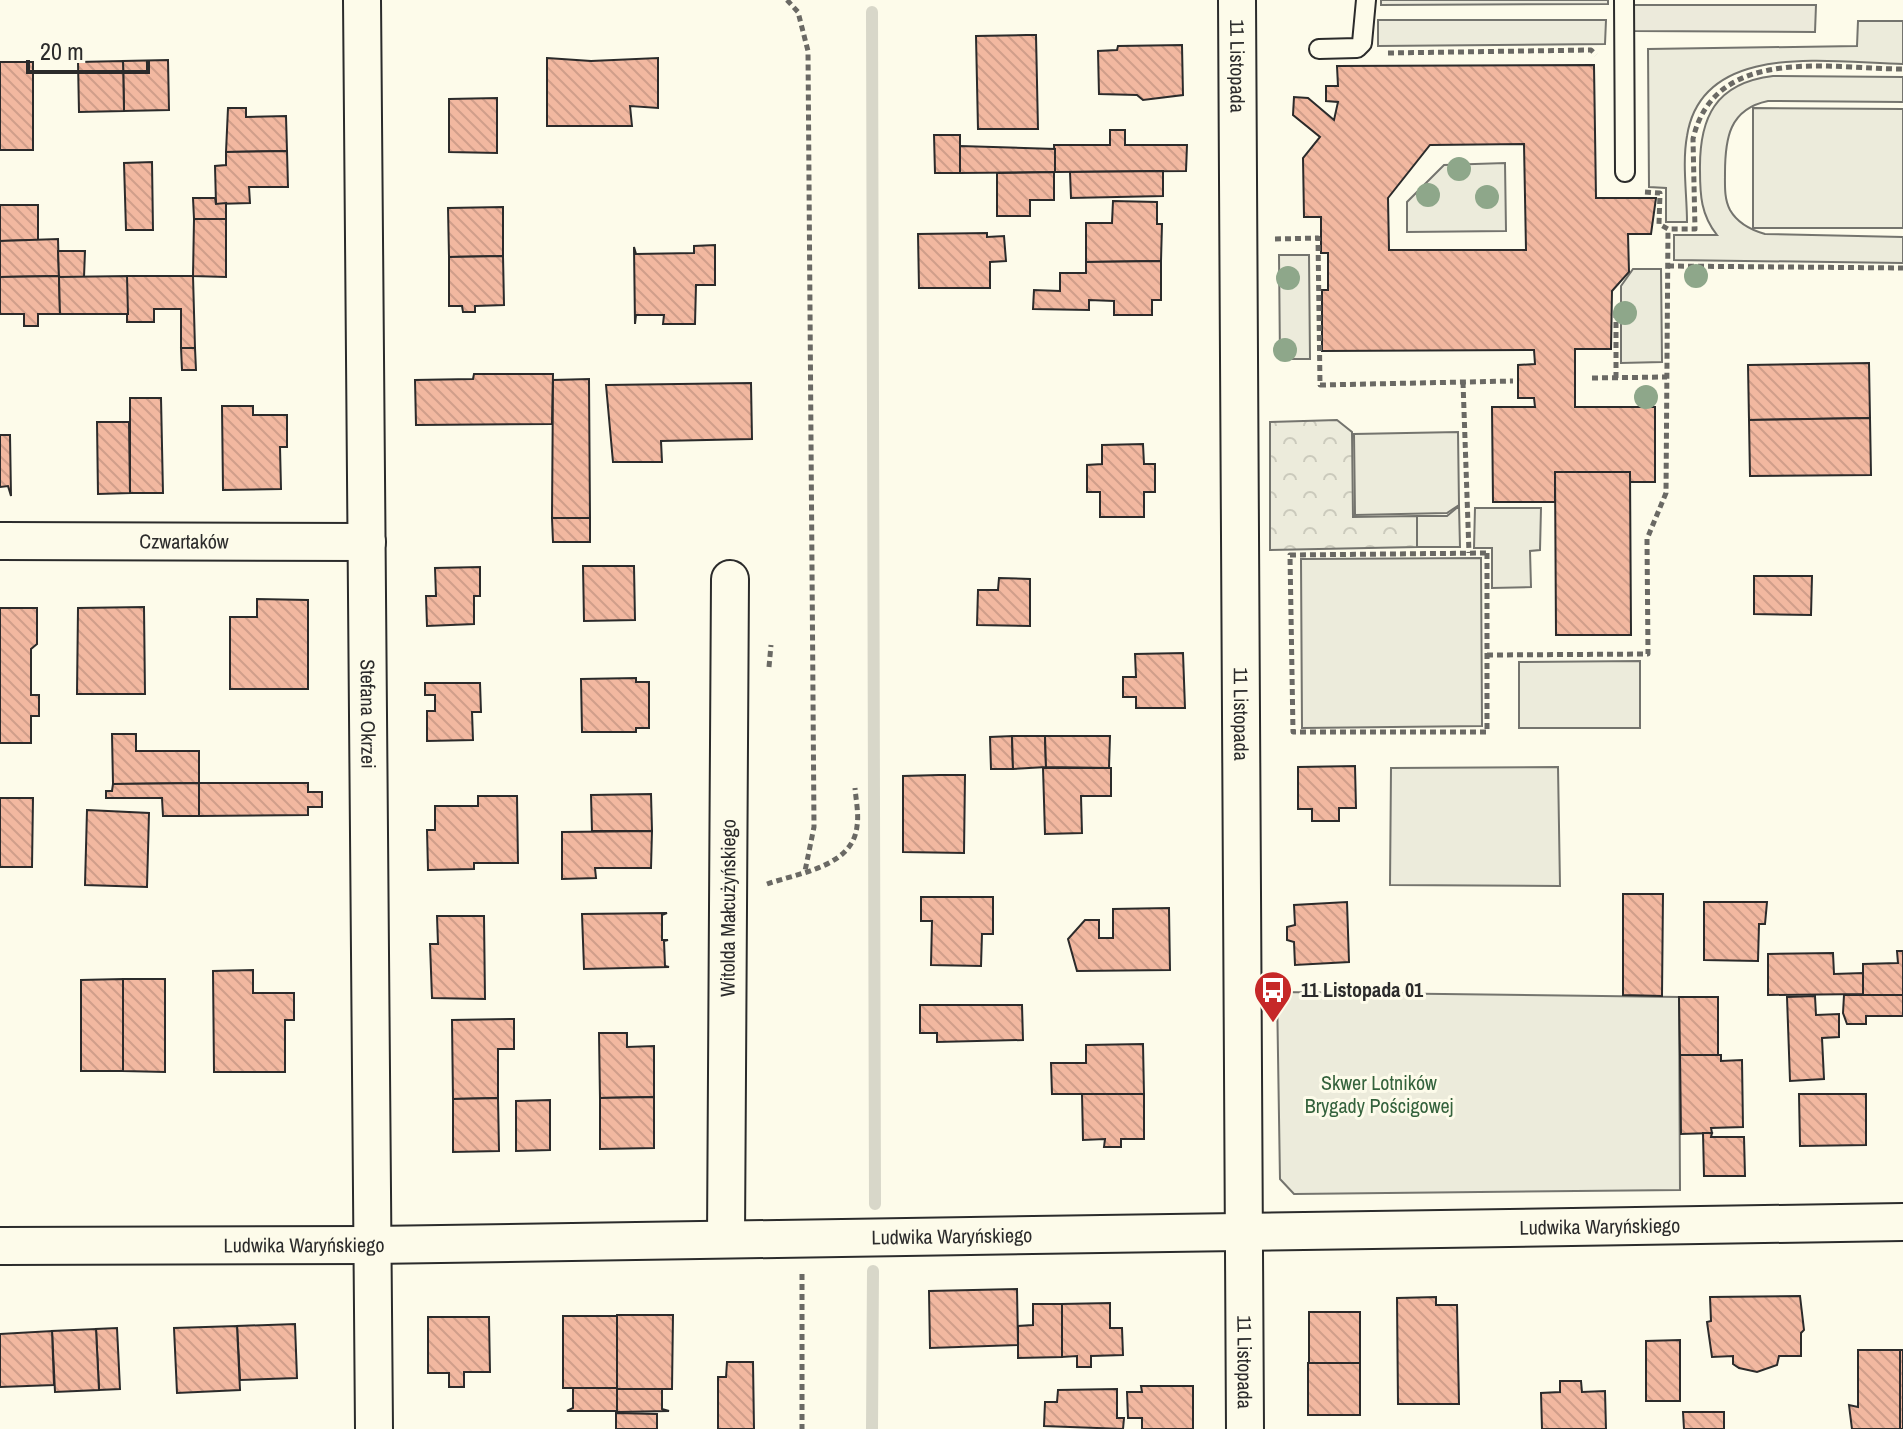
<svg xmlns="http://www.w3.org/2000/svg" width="1903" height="1429" viewBox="0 0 1903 1429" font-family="'Archivo Narrow',sans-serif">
<defs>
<pattern id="forest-crowns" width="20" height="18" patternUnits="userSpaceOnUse" patternTransform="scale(2)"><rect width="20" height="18" fill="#ecebdb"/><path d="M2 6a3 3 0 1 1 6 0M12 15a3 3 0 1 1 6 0" fill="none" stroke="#cbcabc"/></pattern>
<pattern id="building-back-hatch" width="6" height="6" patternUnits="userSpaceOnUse" patternTransform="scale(2)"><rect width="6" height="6" fill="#f2b8a0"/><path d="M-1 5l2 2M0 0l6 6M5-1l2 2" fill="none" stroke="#d09e8a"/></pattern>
</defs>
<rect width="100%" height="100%" fill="#fdfbea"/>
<g fill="#ecebdb" stroke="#74746e" stroke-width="2">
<path d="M1378,20H1606L1605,44L1378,46Z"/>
<path d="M1858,21H1903V64C1833,63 1702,39 1687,136C1682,163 1687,195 1687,222H1666V188L1649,187L1648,49L1857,46Z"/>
<path d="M1773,76L1903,77V102L1768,101C1729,109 1725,139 1725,173C1725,185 1724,199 1730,210C1738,224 1751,230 1765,234L1903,237V263L1674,260V235H1717C1701,215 1700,195 1700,171C1699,118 1715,83 1773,76Z"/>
<path d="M1753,108L1903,109V228H1753Z"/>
<path d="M1505,163L1506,231L1407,232V202L1444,165Z"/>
<path d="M1279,255H1309L1310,359H1280Z"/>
<path d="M1633,269H1661L1662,362L1621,363V286Z"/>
<path d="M1458,432L1459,505L1447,513L1355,515L1354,434Z"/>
<path d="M1459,506L1460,547H1417V516H1447Z"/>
<path d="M1475,508H1541L1540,550L1530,551L1531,587L1492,588V548H1474Z"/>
<path d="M1481,558L1482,726L1302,728L1301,559Z"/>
<path d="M1640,661V728H1519V662Z"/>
<path d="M1558,767L1560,886L1390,885L1391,768Z"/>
<path d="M1277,992L1679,997L1680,1190L1294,1194L1280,1179Z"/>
</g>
<path fill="url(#forest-crowns)" stroke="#74746e" stroke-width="2" d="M1337,420L1352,432L1353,517L1417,516V547L1270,550V422Z"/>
<g fill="#eceadb" stroke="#74746e" stroke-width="2">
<path d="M1381,0H1608V4L1381,5Z"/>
<path d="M1633,5H1816L1815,32L1634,31Z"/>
</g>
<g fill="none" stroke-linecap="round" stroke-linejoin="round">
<g stroke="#d8d7c9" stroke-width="12">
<path d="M872,12L875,1204"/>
<path d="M872,1429L873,1271"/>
</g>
</g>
<g fill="url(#building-back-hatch)" stroke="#2b2b2b" stroke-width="2" fill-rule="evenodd">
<path d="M1027,35H1036L1038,129H978L976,36Z"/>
<path d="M1182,45L1183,95L1143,100L1137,95L1099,94L1098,51L1117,50L1118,46Z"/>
<path d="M547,58L591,61L658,58V108L630,106L632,126H547Z"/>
<path d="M168,60L169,110L124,111L123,61Z"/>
<path d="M123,61L124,111L79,112L78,62Z"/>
<rect x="0" y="62" width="33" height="88"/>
<path d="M1594,65L1596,198H1656L1651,234H1628L1629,272L1612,291L1611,349H1575V407H1655V482H1630V472H1555V502H1493L1492,407H1535L1534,398H1518V365L1535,364L1534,350L1322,351V290H1328V253H1321V217H1304L1303,158L1320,137L1293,115L1294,97L1308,98L1334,120L1338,102L1326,101V86H1338L1337,66ZM1524,144L1526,250H1389L1388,198L1430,145Z"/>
<path d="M497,98V153L449,152V99Z"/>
<path d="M228,108H246V117L286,116L287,151L226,152Z"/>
<path d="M1110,130H1125V145H1187L1186,171L1055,172L1054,145H1110Z"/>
<path d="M934,135H960V173H935Z"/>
<path d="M960,146L1055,149V172L960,173Z"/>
<path d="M287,151L288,187H249L250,203L216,204L215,166L226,165V152Z"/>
<path d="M152,162L153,230H126L124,163Z"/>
<path d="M1163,171V196L1071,198L1070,172Z"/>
<path d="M1054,172V200H1030V216H997V173Z"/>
<path d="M193,198H215L216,204L226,203V219H194Z"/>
<path d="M1113,201L1157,202V224H1162L1161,261L1086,262V223H1112Z"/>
<path d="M0,205H38V240L0,241Z"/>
<path d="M503,207V256L449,257L448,208Z"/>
<path d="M194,219H226V277L193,276Z"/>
<path d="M987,233V237L1004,236L1006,261L990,262V288H919L918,234Z"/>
<path d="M58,239L59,276L0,277V241Z"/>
<path d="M715,245V285H696L695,324H663L664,315H636L635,324L634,247L636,254L694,253V246Z"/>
<path d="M58,251H85L84,277H59Z"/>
<path d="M503,256L504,305L475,306V312H463L462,306H449V257Z"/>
<path d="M1161,261V300H1152V315H1114V301L1089,300V310L1033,309L1034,290L1060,291V273H1086V262Z"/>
<path d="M59,276L60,314H38V326H24V314H0V277Z"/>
<path d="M127,276H193L195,348H181V309H154V322H127Z"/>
<path d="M127,276L128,314H60L59,277Z"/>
<path d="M181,348H195L196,370H182Z"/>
<path d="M1869,363L1870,418L1749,420L1748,365Z"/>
<path d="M474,374H553L552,424L416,425L415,380L473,379Z"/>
<path d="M589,379L590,518H552L553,380Z"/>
<path d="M751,383L752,439L661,441L662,462H613L606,385Z"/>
<path d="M130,398H161L163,493H130Z"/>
<path d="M222,406H253V415H287V447H280L281,489L223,490Z"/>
<path d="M1870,418L1871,475L1750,476L1749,420Z"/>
<path d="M97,422H129L130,493L98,494Z"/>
<path d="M0,435H10L11,496L8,486L0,487Z"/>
<path d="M1143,444L1144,464H1155V492H1144V517H1100V492H1087V465L1102,464V445Z"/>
<path d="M1555,472H1630L1631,635H1556Z"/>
<path d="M552,518H590V542H553Z"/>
<path d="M583,566H634L635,620L584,621Z"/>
<path d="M480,567V596H474V624L427,626L426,596H436L435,568Z"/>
<path d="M1754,576H1812L1811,615L1754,614Z"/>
<path d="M999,578L1030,579V626L977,625L978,590H998Z"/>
<path d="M257,599L308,600V689H230V617H257Z"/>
<path d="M144,607L145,694H77L78,608Z"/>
<path d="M0,608H37V644L31,649V695H39V716H31V743H0Z"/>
<path d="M1183,653L1185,708H1136V697H1123V677H1136L1135,654Z"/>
<path d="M636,678V682H649V728H636V732H582L581,679Z"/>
<path d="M425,683H480L481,712H472L473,740L427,741V711H435V695H425Z"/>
<path d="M112,734H136V751H199V783L113,784Z"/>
<path d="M1012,736L1013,769H991L990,737Z"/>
<path d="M1012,736H1045L1046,767L1013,769Z"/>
<path d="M1045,736H1110L1109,768L1046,767Z"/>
<path d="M1355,766L1356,808H1339V821H1312V809H1298V767Z"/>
<path d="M1043,768H1111V796H1081L1082,833L1045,834Z"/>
<path d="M939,775H965L964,853L903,852V776Z"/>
<path d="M199,783H308V792H322V807H308V815L199,816Z"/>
<path d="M199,783V816H163L162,798H106V791H112L113,784Z"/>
<path d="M651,794L652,831H592L591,795Z"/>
<path d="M478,796H517L518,863H474V869L428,870L427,830H435V806H478Z"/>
<path d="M0,798H33L32,867H0Z"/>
<path d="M87,810L149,813L147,887L85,885Z"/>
<path d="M652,831L651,868H595L596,878L562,879V832Z"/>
<path d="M1623,894H1663L1662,996L1623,995Z"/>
<path d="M921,897H993V934H982L981,966L931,965L932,921H921Z"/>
<path d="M1347,902L1349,962L1295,965L1294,942L1287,940V927L1295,925L1294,905Z"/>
<path d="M1704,902H1767L1765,924H1759L1758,961L1704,960Z"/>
<path d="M1169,908L1170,970L1077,971L1068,939L1085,920H1099V938H1113V909Z"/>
<path d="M667,913L662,915V940H668L664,941L665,966L669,967L584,969L582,914Z"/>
<path d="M437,916H484L485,999L432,998L430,944H438Z"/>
<path d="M1897,951H1903V995H1863V964L1898,963Z"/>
<path d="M1833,953L1834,974L1863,973V994L1768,995V954Z"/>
<path d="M253,970V993H294V1020H285V1072H214L213,971Z"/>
<path d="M123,979V1071H81V980Z"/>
<path d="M123,979H165V1072L123,1071Z"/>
<path d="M1844,995H1903V1016H1866V1024H1847L1843,1013Z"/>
<path d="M1815,996L1816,1015L1839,1014V1037L1822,1038L1824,1079L1790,1081L1787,997Z"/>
<path d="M1679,997H1718V1055H1680Z"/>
<path d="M920,1005H1022L1023,1040L937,1042V1033H920Z"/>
<path d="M514,1019V1049H498V1098L453,1099L452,1020Z"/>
<path d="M599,1033H627V1047L654,1046V1097L600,1098Z"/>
<path d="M1143,1044L1144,1094H1052L1051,1063H1086V1045Z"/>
<path d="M1680,1055H1721V1061L1742,1060L1743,1127L1711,1128L1712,1133L1681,1134Z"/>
<path d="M1082,1094H1144V1139H1121V1147H1104L1105,1139L1083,1140Z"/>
<path d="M1799,1094H1866V1145L1800,1146Z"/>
<path d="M654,1097V1148L600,1149V1098Z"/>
<path d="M498,1098L499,1151L453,1152V1099Z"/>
<path d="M550,1100V1150L516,1151V1101Z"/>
<path d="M1703,1133H1712L1711,1137H1744L1745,1176H1704Z"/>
<path d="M1017,1289L1018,1345L930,1348L929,1291Z"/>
<path d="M1800,1296L1804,1330L1801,1333V1356H1779L1777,1365L1757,1372L1739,1368L1733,1364V1356L1712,1357L1707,1322L1711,1321L1710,1297Z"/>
<path d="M1436,1297V1305H1457L1459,1404H1398L1397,1298Z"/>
<path d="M1110,1303V1328H1122L1123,1355L1091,1356V1367H1077V1356L1062,1357V1304Z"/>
<path d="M1033,1304H1062V1357L1018,1358V1326L1033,1325Z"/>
<path d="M1309,1312H1360V1363L1309,1364Z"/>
<path d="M673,1315L672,1389H617V1315Z"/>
<rect x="563" y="1316" width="54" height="72"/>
<path d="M428,1317H489L490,1372H464V1387H449V1373H428Z"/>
<path d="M295,1324L297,1378L240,1380L237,1326Z"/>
<path d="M237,1326L240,1390L177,1393L174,1328Z"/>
<path d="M117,1328L120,1389L99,1390L96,1329Z"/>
<path d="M96,1329L99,1390L55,1392L52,1331Z"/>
<path d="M52,1331L54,1385L0,1387V1334Z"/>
<path d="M1680,1340V1401H1646V1341Z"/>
<path d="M1858,1350H1900V1429H1852L1849,1405L1858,1407Z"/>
<rect x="1900" y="1350" width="3" height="79"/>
<path d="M727,1362H753L754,1429H718V1377H726Z"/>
<rect x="1308" y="1363" width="52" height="52"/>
<path d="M1560,1381H1581L1582,1392L1605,1391L1606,1429H1542L1541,1393L1560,1392Z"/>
<path d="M1141,1386H1193V1429H1142V1418H1128L1127,1392H1142Z"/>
<path d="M573,1388H617V1411H567L573,1408Z"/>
<path d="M617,1389H662V1409L669,1411L617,1412Z"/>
<path d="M1117,1389V1418H1124L1123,1429L1044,1426L1045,1402H1057L1058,1390Z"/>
<path d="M1683,1412H1724V1429H1684Z"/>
<path d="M616,1413L657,1414V1429H616Z"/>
</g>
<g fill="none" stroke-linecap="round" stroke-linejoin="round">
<g stroke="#2b2b2b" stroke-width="22">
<g id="service">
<path d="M1624,0L1625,172"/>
<path d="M1319,49L1357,48L1362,43L1366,0"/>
</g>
</g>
<g stroke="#2b2b2b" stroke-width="40">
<g id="minor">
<path id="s1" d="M362,0L374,1429"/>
<path id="s2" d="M1237,0L1245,1429"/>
<path id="s3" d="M0,541L367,542"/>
<path id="s4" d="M726,1238L730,579"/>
<path id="s5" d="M0,1246L372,1245L1903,1222"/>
</g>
</g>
<g stroke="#6a6964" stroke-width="5" stroke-dasharray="6 4" stroke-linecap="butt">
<path d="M787,0L798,12L808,51L814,827L805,871"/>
<path d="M1388,53L1591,50L1596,55"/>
<path d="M1645,192L1660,193L1659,224L1668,229H1695L1693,139C1715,44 1830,69 1903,69"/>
<path d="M1275,239L1318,238L1320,385L1513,381"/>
<path d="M1668,266L1903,268"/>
<path d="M1592,378L1667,377"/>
<path d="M1616,378V311"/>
<path d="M1463,382L1469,553"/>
<path d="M1487,553V732H1293L1290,555Z"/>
<path d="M1487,655L1648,654L1647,539L1666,493L1668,229"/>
<path d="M769,667L771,645"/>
<path d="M767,884C798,873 853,867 857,826C859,815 856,800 855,788"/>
<path d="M802,1274V1429"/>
</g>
<use href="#service" stroke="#fdfbea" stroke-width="18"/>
<use href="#minor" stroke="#fdfbea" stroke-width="36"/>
</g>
<g fill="#8ea78a">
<circle cx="1459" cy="169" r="12"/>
<circle cx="1428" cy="195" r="12"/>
<circle cx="1487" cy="197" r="12"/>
<circle cx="1696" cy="276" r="12"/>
<circle cx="1288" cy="278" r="12"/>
<circle cx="1625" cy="313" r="12"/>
<circle cx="1285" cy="350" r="12"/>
<circle cx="1646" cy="397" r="12"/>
</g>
<defs>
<g id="bus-pin" transform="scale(2)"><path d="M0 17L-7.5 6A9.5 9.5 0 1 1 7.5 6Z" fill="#c62828" stroke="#fdfbea"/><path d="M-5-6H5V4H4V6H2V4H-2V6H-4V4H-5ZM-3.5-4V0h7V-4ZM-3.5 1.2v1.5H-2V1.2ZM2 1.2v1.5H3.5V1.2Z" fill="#fff"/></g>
</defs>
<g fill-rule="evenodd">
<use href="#bus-pin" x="1273" y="990"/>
</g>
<g text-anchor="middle" stroke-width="6" stroke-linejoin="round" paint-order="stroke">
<g font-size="20" fill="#2b2b2b" stroke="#fdfbea">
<text dy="7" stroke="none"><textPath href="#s2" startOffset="66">11 Listopada</textPath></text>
<text dy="7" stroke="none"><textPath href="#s3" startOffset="184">Czwartaków</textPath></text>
<text dy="7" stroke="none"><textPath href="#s1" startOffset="714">Stefana Okrzei</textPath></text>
<text dy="7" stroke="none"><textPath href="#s2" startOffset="714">11 Listopada</textPath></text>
<text dy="7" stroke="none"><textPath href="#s4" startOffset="330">Witolda Małcużyńskiego</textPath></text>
<text dy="7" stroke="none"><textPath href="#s5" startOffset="1600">Ludwika Waryńskiego</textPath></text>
<text dy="7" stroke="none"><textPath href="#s5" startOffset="952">Ludwika Waryńskiego</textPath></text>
<text dy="7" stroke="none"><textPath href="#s5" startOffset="304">Ludwika Waryńskiego</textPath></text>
<text dy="7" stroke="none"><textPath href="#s2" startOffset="1362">11 Listopada</textPath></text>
</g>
<g font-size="20" font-weight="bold" fill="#2b2b2b" stroke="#fdfbea" text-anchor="start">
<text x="1301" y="997">11 Listopada 01</text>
</g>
<g font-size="20" fill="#34623c" stroke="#fdfbea">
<text x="1379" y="1090">Skwer Lotników<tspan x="1379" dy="23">Brygady Pościgowej</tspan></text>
</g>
</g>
<path d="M28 60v12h120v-12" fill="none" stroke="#2b2b2b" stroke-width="4"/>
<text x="40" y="60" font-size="24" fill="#2b2b2b" stroke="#fdfbea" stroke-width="6" paint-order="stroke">20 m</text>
</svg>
